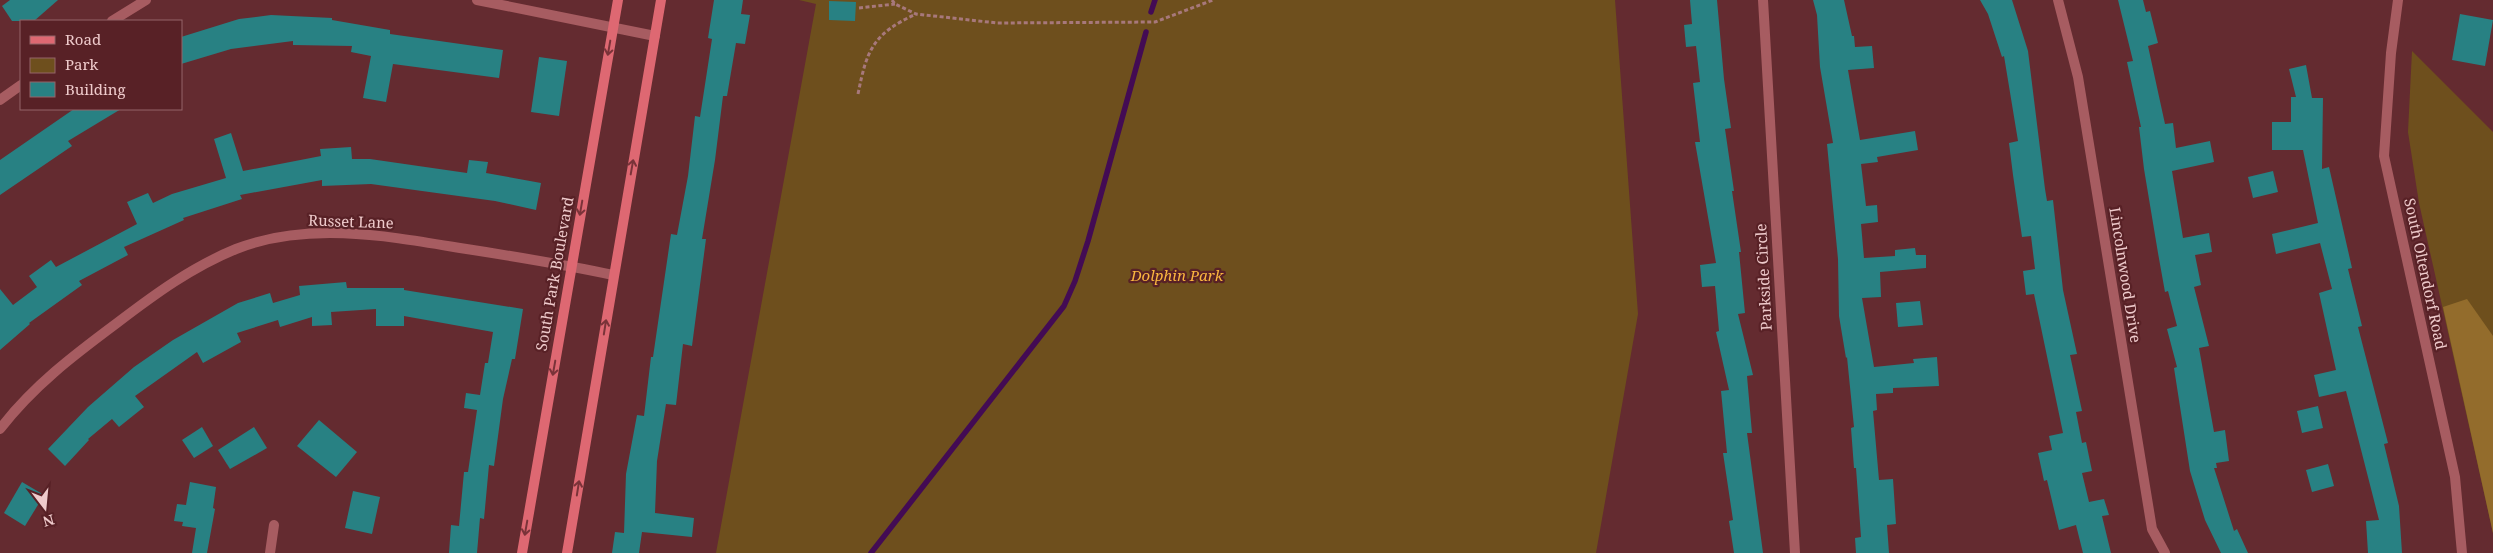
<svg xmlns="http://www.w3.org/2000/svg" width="2493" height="553" viewBox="0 0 2493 553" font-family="'Noto Serif',serif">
<rect width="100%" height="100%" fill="#642b30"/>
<g fill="#6e4f1d">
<path d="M799,0H1615L1638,314L1596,553H716L816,4Z"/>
<path d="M2412,51L2493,132V533L2419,203L2408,132Z"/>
</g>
<path fill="#936c2c" d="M2467,299L2493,336V533L2443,307Z"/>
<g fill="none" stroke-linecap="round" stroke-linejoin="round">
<g stroke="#430b54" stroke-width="5.5">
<path d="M1151,12L1155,0"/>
<path d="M871,553L1064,306L1075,281L1088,241L1146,32"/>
</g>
</g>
<g fill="#288183">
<path d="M10,0H58L34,21H12L2,6Z"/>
<path d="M714,0H743L741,14L750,15L745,44L736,43L727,96H723L715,160L702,239H706L692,346L683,344L676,405L666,404L657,461L655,513L694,518L692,537L642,532L639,553H612L615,532L624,533L626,474L637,415L644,416L651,357H653L671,234L677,235L688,176L695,116L700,117L712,39L708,38Z"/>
<path d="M1690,0H1717L1724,79L1731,128L1725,129L1734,191H1732L1741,252H1739L1745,313L1738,314L1753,375L1747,376L1752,433H1747L1763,553H1734L1729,521L1733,520L1723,453H1727L1721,391L1729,390L1716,332L1719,331L1715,286L1702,287L1700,265L1716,263L1695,142H1700L1693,83L1700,82L1696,46L1686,47L1684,25L1692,24Z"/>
<path d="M1813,0H1844L1852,36H1854L1855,47L1872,46L1874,68L1848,70L1860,140L1915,131L1918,150L1877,157L1878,162L1861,164L1866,206L1877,205L1878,222L1861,224L1864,258L1895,256V250L1915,248L1916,255H1926V268L1880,272L1881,297L1862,298L1874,367L1914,363L1913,359L1937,357L1939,386L1893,388V393L1876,394L1877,410L1873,411L1879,480L1893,479L1896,524L1887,525L1889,553H1856L1855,538L1861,537L1856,468H1854L1851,428L1854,427L1847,357L1846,358L1839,316L1838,259L1827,144L1833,143L1820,67L1817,15Z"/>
<path d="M1980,0H2012L2028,51L2045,189L2047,201L2053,200L2063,290L2077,354L2070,355L2082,411L2076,412L2082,443L2086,442L2092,471L2082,473L2089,502L2104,499L2109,515L2102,516L2111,553H2083L2076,525L2059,530L2047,480L2044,481L2038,453L2052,450L2049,436L2063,433L2034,294L2026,295L2023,271L2035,269L2031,236L2022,237L2013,175L2009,143L2018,141L2004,56L2002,57L1988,14Z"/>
<path d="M2118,0H2143L2146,12L2150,11L2158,43L2148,46L2165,124L2173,123L2176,148L2210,141L2214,162L2172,171L2183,238L2209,233L2212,252L2195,255L2201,285L2194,287L2209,346L2199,348L2214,432L2225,430L2229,461L2216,463L2217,468H2214L2234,531L2237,529L2248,553H2221L2205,520L2190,471L2174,368L2177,367L2167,329L2177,326L2168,291L2165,292L2158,253L2144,169L2139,127H2141L2127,62L2133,61Z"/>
<path d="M829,1L856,2L855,21L829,20Z"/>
<path d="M2460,14L2493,20L2485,66L2452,60Z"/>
<path d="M271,15L332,18V20L390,30V34L503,50L499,78L393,64L386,102L363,98L371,56L351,52L352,46L293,45V41L231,49L181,64V37L239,19Z"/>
<path d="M539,57L567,61L559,116L531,112Z"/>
<path d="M2306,65L2312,98H2323L2322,169L2329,167L2352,268L2348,269L2362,326L2358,327L2388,443L2384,444L2399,506L2402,553H2368L2366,521L2379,520L2346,391L2319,397L2314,375L2336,370L2319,293L2332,289L2320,243L2276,254L2272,234L2318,223L2303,150H2272V122H2291V97H2296L2289,69Z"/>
<path d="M74,109H121L68,141L72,146L0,195V160Z"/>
<path d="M231,133L243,171L321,156L320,149L351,147L352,159H370L467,173L469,160L488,162L486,173L541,183L536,210L495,201L371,184L322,186V180L240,195L242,199L183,218L184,220L124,247L128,255L79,281L82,285L29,323L30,324L0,350V289L13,305L37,287L29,276L51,260L56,267L137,224L127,202L148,193L153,203L172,194L226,178L214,139Z"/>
<path d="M2273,171L2278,192L2253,198L2248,177Z"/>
<path d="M346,282L347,288H404V290L523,309L515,359H512L503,399L494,466L489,465L484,519L480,518L477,553H449L451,525L459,526L464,472H468L477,410L464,408L466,393L480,395L485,363H488L493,332L404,316V326H376V309L331,312L332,325L312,326V317L280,327L278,320L237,333L241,342L203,363L197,352L135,396L144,407L119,427L112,419L88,439L89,440L65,466L48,449L88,407L134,367L173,340L238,303L270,293L273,303L300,295L299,286Z"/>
<path d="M1920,301L1923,325L1898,327L1896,303Z"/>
<path d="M2318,406L2323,428L2302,433L2297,411Z"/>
<path d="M319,420L357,452L336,477L297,446Z"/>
<path d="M202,427L213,446L194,458L182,440Z"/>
<path d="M254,427L267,448L230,469L218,450Z"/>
<path d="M2328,464L2334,486L2312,492L2306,470Z"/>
<path d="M22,482L44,495L25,526L4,513Z"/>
<path d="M190,482L216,487L213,508L215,509L207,553H192L196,528L182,526L183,522L174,521L177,504L186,505Z"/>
<path d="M353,491L380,497L372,534L345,528Z"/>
</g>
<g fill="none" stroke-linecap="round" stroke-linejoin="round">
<g stroke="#a7787b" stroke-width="3" stroke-dasharray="4 2.5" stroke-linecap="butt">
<path d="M892,0L895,4L916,14L997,23L1155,22L1213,0"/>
<path d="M859,8L895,4"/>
<path d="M858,94C867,49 873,34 916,14"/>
</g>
<g stroke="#a75c61" stroke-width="10">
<path d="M477,0L655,36"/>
<path d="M1763,0L1795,553"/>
<path d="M2058,0L2078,77L2152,529L2165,553"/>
<path d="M2398,0L2391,53L2384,156L2455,477L2462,553"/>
<path d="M112,21L146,0"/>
<path d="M0,100L21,85"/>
<path d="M0,429C33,386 74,355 117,323C155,294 192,267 236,249C307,221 388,236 460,248C512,256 562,264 613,275"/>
<path d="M270,553L274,525"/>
</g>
<g stroke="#de6872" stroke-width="10">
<path d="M522,553L618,0"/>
<path d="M567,553L661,0"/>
</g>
</g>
<defs><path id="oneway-shaft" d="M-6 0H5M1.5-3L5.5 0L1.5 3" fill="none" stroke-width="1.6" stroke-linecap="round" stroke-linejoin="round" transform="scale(1.25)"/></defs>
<g stroke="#7a3339">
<use href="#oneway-shaft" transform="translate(609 48) rotate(100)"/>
<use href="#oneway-shaft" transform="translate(632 167) rotate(-80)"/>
<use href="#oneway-shaft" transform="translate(581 208) rotate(100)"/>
<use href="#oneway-shaft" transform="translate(605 327) rotate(-81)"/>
<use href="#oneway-shaft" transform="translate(554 368) rotate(100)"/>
<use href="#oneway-shaft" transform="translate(578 488) rotate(-81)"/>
<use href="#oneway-shaft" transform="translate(526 528) rotate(100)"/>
</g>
<g text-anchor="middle" stroke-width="4.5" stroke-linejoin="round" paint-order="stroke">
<g font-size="15" fill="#eecacb" stroke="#582126">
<text transform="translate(351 222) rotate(2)" y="5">Russet Lane</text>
<text transform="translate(555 274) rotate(-80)" y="5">South Park Boulevard</text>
<text transform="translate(2425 274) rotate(78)" y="5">South Oltendorf Road</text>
<text transform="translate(2125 275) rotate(81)" y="5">Lincolnwood Drive</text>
<text transform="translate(1764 277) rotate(-93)" y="5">Parkside Circle</text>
</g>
<g font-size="15" font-style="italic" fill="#fab63f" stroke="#582126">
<text x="1177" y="281">Dolphin Park</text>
</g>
</g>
<rect x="20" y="20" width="162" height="90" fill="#582126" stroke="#946568"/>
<rect x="30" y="36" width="25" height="8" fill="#de6872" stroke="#946568"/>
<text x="65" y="45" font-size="15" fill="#eecacb">Road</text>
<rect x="30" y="58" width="25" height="15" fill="#6e4f1d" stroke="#946568"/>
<text x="65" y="70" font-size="15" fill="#eecacb">Park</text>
<rect x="30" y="82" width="25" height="15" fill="#288183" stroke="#946568"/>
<text x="65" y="95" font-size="15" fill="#eecacb">Building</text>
<g transform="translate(45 508) rotate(164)" stroke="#582126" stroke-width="4" paint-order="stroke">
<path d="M0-4L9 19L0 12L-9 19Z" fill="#eecacb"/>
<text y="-8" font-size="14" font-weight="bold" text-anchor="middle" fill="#eecacb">N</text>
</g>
</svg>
